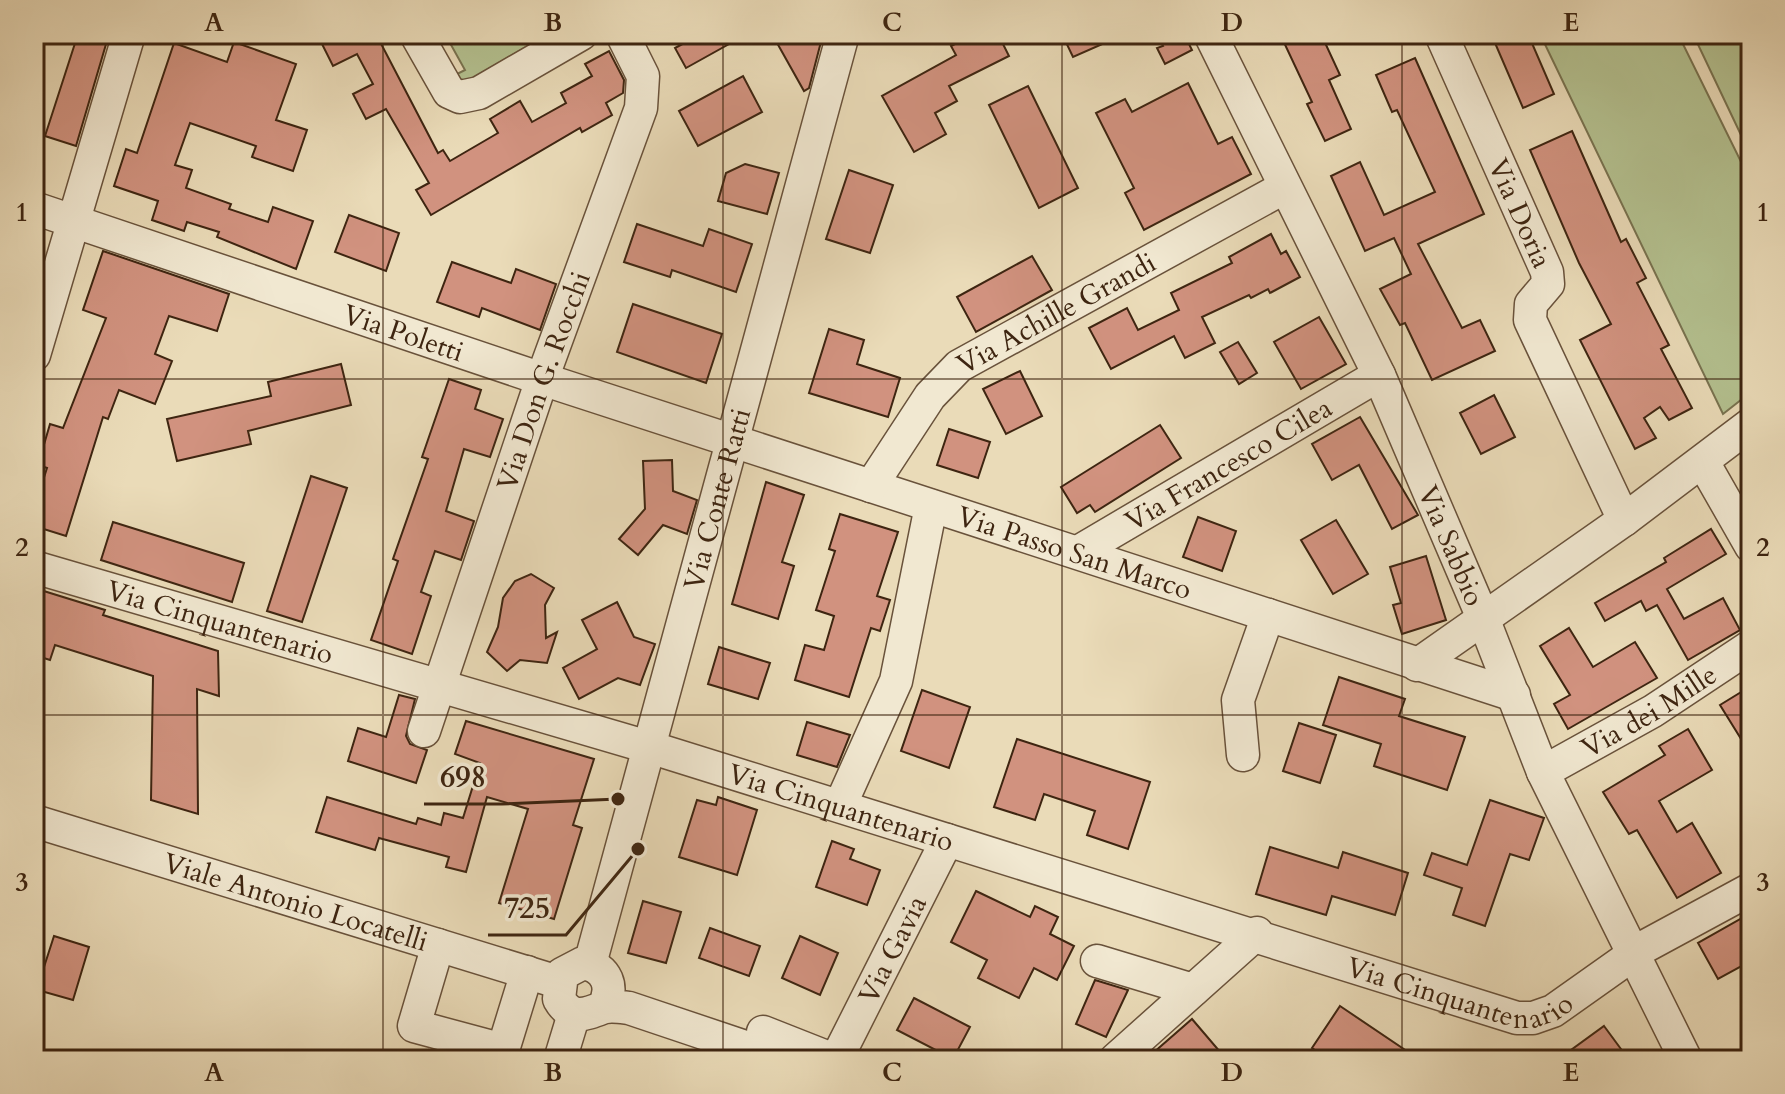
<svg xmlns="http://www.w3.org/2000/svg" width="1785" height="1094" viewBox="0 0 1785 1094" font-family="Cardo,serif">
<rect width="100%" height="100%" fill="#eadbb8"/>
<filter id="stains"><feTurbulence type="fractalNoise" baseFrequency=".0025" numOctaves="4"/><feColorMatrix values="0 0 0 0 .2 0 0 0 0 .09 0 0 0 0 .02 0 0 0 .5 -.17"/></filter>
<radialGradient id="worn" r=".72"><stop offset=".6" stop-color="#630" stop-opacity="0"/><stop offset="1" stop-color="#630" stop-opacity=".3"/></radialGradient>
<g fill="#b4c190" stroke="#797350" stroke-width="2">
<path d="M445,34H548L461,85L449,78L465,70Z"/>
<path d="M1540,34H1678L1751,182V392L1723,414Z"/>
<path d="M1693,34H1751V156Z"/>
</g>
<g fill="#d1927f" stroke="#3e2511" stroke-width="2">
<path d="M78,34H109L76,146L45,136Z"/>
<path d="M317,34H376L438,153L443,150L450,161L498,133L490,119L520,101L532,122L566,103L561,93L592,76L585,64L609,51L624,80L623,93L606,103L612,115L582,132L580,128L431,215L416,190L429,183L386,109L366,119L353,94L373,84L357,54L333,66Z"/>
<path d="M701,34H747L686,68L675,48Z"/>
<path d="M772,34H823L809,88L804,91Z"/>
<path d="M975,34H998L1009,56L949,86L957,101L935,113L946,134L914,152L882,96L956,55L951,46Z"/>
<path d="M1062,34H1125L1073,57Z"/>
<path d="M1157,34H1184L1192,50L1165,64L1157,48L1163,46Z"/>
<path d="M1280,34H1321L1340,75L1329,80L1351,129L1325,141L1307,104L1312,102Z"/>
<path d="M1515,34H1528L1554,94L1523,108L1495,43Z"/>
<path d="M234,42L296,64L276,120L307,130L293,171L252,157L256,146L190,123L175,165L192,170L186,188L231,204L229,209L268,222L273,207L313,221L296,269L217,237L219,232L187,222L184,231L152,220L158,201L114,186L126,149L137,153L174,43L227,62Z"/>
<path d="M1415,58L1484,214L1418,244L1462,328L1480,320L1495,351L1432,380L1405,323L1400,325L1380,289L1411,274L1394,238L1365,251L1331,176L1360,162L1384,215L1435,192L1397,110L1392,112L1376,75Z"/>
<path d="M743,76L762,112L698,146L679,111Z"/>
<path d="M1188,83L1218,144L1232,137L1251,174L1144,230L1125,193L1134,188L1096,113L1125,99L1132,112Z"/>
<path d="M1028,86L1078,188L1039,208L989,105Z"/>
<path d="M1572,131L1621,242L1626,239L1646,278L1637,283L1669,345L1661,349L1692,408L1669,420L1660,407L1644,418L1656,438L1635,449L1580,340L1611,324L1579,263L1530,150Z"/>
<path d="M745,164L779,173L767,214L718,201L726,173Z"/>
<path d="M849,170L893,185L870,253L826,239Z"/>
<path d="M349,215L399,233L386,271L335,252Z"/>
<path d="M637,224L703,246L709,229L752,244L736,292L672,270L670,277L624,262Z"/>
<path d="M1271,234L1281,254L1286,251L1300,277L1270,293L1268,289L1251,298L1249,295L1202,317L1215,343L1185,358L1174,336L1111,369L1089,328L1127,308L1138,330L1179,310L1171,293L1232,263L1229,257Z"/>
<path d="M103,251L229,294L217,331L169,316L155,354L172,361L155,404L119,390L108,419L103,417L66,536L34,526V509L47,468L38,465L50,424L63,428L106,318L83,310Z"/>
<path d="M1032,256L1052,290L976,332L957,297Z"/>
<path d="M452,262L511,283L516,269L556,284L540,330L482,308L479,317L437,302Z"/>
<path d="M633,304L722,334L706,383L617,352Z"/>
<path d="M1319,317L1346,364L1301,389L1274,342Z"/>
<path d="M829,329L864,340L857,364L900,378L888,417L809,393Z"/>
<path d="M1238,342L1257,373L1239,384L1220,352Z"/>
<path d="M341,364L351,405L248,431L251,444L177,461L167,419L271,396L268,382Z"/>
<path d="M1020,371L1042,416L1006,434L983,389Z"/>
<path d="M449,379L481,390L475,409L503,419L490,457L464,449L446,511L474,521L461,560L435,551L421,592L431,596L412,654L371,640L398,561L393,559L428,459L422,457Z"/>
<path d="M1494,395L1515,437L1481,454L1460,413Z"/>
<path d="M1360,417L1418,515L1392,529L1359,465L1332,480L1312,444Z"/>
<path d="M1160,425L1181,458L1095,512L1090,505L1077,513L1061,487Z"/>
<path d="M949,429L990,442L978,478L937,465Z"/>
<path d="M672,460L673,491L697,500L687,534L663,525L638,555L619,539L645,509L643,461Z"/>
<path d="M311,476L347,488L302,622L267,611Z"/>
<path d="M766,482L804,495L782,562L794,566L778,619L732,604Z"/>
<path d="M840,514L898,532L877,596L890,600L880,631L871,628L849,697L795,680L805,645L824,650L834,616L816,610L835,551L829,549Z"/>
<path d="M1198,517L1236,531L1222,571L1183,557Z"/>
<path d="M1336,520L1368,574L1333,594L1301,540Z"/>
<path d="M113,522L244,563L232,602L101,560Z"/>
<path d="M1711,529L1726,554L1667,589L1684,619L1723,598L1740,630L1688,660L1657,605L1646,611L1641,601L1605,621L1595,603L1666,562L1664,558Z"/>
<path d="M1426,556L1446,620L1402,634L1393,605L1401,603L1390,567Z"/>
<path d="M531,574L554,588L545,605L546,638L557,632L547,663L520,660L507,671L487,652L498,627L503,598L515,581Z"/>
<path d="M34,588L105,610L103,615L218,651L219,696L197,689L198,814L151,800L153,676L55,645L50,660L34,655Z"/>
<path d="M617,602L634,637L655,644L640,685L618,678L579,699L563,668L597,649L582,620Z"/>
<path d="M1569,628L1593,667L1635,642L1657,678L1568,729L1554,704L1570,695L1540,646Z"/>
<path d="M719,647L770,663L758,699L708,684Z"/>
<path d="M1339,677L1405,699L1399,716L1465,737L1447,790L1374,766L1381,744L1323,725Z"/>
<path d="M1751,686V755L1720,705Z"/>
<path d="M922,690L970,707L949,768L901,751Z"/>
<path d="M399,695L415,699L406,736L410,744L427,750L416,783L348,761L358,728L386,737Z"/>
<path d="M466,721L594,759L573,825L582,828L554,919L499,903L528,809L487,797L466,872L446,867L449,857L379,838L375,850L316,832L327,797L416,824L418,818L441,825L444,813L463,818L480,763L455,754Z"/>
<path d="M807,722L850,735L837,767L797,755Z"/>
<path d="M1299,723L1336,735L1320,783L1283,771Z"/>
<path d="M1688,729L1712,770L1659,801L1677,832L1692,823L1721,873L1677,898L1637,830L1629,834L1603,792L1665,755L1659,746Z"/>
<path d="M1017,739L1150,782L1128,849L1087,835L1095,811L1044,794L1035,820L994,807Z"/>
<path d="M718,797L757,810L737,875L679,857L697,800L716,805Z"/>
<path d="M1490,800L1544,818L1529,860L1510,854L1485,926L1453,915L1462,888L1424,875L1432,853L1467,865Z"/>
<path d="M832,841L854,849L850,859L880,870L867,905L816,887Z"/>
<path d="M1270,847L1338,868L1343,852L1408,873L1395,915L1332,896L1326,915L1256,894Z"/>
<path d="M976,891L1030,917L1035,906L1058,917L1050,934L1074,946L1057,980L1034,968L1019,998L978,978L987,960L951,942Z"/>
<path d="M643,901L681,912L666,963L628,953Z"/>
<path d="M1751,913V961L1718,979L1698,943Z"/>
<path d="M710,928L760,946L749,976L699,958Z"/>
<path d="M54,936L89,947L73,1000L34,989V964L44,967Z"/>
<path d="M800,936L838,953L820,995L782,978Z"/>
<path d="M1095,980L1128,990L1106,1037L1076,1024Z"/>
<path d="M914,998L970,1027L953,1059L897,1030Z"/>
<path d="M1340,1006L1420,1060H1330L1312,1048Z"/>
<path d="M1192,1019L1227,1060H1145Z"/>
<path d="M1604,1026L1629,1060H1579L1571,1050Z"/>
<path d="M429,1050L467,1060H426Z"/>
</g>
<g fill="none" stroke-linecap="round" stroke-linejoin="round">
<g stroke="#69523b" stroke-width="35">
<g id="minor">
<path d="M416,34L449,92L460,97L479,93L581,34"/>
<path id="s1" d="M1210,34L1379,375L1483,618L1543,772L1686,1060"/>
<path id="s2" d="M1441,34L1547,272L1548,284L1531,304L1530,320L1624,520"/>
<path id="s3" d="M34,208L542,379L1514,695"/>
<path d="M34,355L129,34"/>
<path d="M1703,462L1751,546"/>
<path id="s4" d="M871,486L930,396L959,366L1285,187"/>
<path id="s5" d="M1078,552L1379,375"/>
<path id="s6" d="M34,567L662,751L1517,1018H1533L1553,1011L1642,948L1751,889"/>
<path d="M1417,665L1624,520L1751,424"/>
<path id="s7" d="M424,731L542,379L641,108L643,76L622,34"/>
<path d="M1243,755L1238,700L1268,615"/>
<path id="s8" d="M1543,772L1653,711L1751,646"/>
<path d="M840,806L896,681L931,506"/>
<path id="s9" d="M34,821L558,982"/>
<path d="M438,945L414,1026L503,1050L527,972"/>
<path d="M1097,961L1193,990"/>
<path id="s10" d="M590,964L843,34"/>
<path d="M603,1007C615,988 607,967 583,963L562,974L559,999C571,1020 584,1015 602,1008C610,1005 621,1007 629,1008L784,1060"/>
<path d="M763,1032L834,1060"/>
<path d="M560,1060L574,1014"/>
<path id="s11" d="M836,1060L947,840"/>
<path d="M1115,1060L1257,933"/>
</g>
</g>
<use href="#minor" stroke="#f1e8d1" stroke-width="32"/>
</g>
<path fill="none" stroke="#3e2511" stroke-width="2" stroke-opacity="0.55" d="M383,34V1060M723,34V1060M1062,34V1060M1402,34V1060M34,379H1751M34,715H1751"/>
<g text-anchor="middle" stroke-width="7" stroke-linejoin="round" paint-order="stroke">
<g font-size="28" fill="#3e2511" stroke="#f1e8d1">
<text dy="10" stroke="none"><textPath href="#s2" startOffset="196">Via Doria</textPath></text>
<text dy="10" stroke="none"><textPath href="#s4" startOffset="260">Via Achille Grandi</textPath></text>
<text dy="10" stroke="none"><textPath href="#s3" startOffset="390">Via Poletti</textPath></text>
<text dy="10" stroke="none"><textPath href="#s7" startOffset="370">Via Don G. Rocchi</textPath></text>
<text dy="10" stroke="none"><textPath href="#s5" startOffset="174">Via Francesco Cilea</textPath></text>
<text dy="10" stroke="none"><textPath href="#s10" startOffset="482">Via Conte Ratti</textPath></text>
<text dy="10" stroke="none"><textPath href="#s1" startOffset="566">Via Sabbio</textPath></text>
<text dy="10" stroke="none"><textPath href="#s3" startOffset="1096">Via Passo San Marco</textPath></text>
<text dy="10" stroke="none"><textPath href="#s6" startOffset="194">Via Cinquantenario</textPath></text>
<text dy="10" stroke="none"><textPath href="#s8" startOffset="122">Via dei Mille</textPath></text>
<text dy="10" stroke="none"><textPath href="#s6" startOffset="842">Via Cinquantenario</textPath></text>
<text dy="10" stroke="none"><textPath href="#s9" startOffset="274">Viale Antonio Locatelli</textPath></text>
<text dy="10" stroke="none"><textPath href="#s11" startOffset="124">Via Gavia</textPath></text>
<text dy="10" stroke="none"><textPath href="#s6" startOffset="1490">Via Cinquantenario</textPath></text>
</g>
</g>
<path fill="none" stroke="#3e2511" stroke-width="3" d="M618 799L502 804H424M638 849L566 935H488"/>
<g fill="#3e2511" stroke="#f1e8d1" stroke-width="3">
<circle cx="618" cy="799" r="8"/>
<circle cx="638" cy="849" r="8"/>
</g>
<g font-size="30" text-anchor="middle" font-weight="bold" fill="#3e2511" stroke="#f1e8d1" stroke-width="7" stroke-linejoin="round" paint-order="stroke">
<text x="463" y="787">698</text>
<text x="527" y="918">725</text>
</g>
<rect width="1785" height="1094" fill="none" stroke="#eadbb8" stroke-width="88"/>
<rect x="44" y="44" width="1697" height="1006" fill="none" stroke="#3e2511" stroke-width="3"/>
<g font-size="26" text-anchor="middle" font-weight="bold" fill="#3e2511">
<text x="214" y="31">A</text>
<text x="553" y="31">B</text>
<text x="892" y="31">C</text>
<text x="1232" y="31">D</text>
<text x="1571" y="31">E</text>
<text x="22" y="221">1</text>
<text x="1763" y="221">1</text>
<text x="22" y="556">2</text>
<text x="1763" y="556">2</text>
<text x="22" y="891">3</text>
<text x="1763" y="891">3</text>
<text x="214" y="1081">A</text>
<text x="553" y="1081">B</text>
<text x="892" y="1081">C</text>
<text x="1232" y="1081">D</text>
<text x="1571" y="1081">E</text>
</g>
<rect width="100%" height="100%" filter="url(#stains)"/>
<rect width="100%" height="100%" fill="url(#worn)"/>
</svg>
